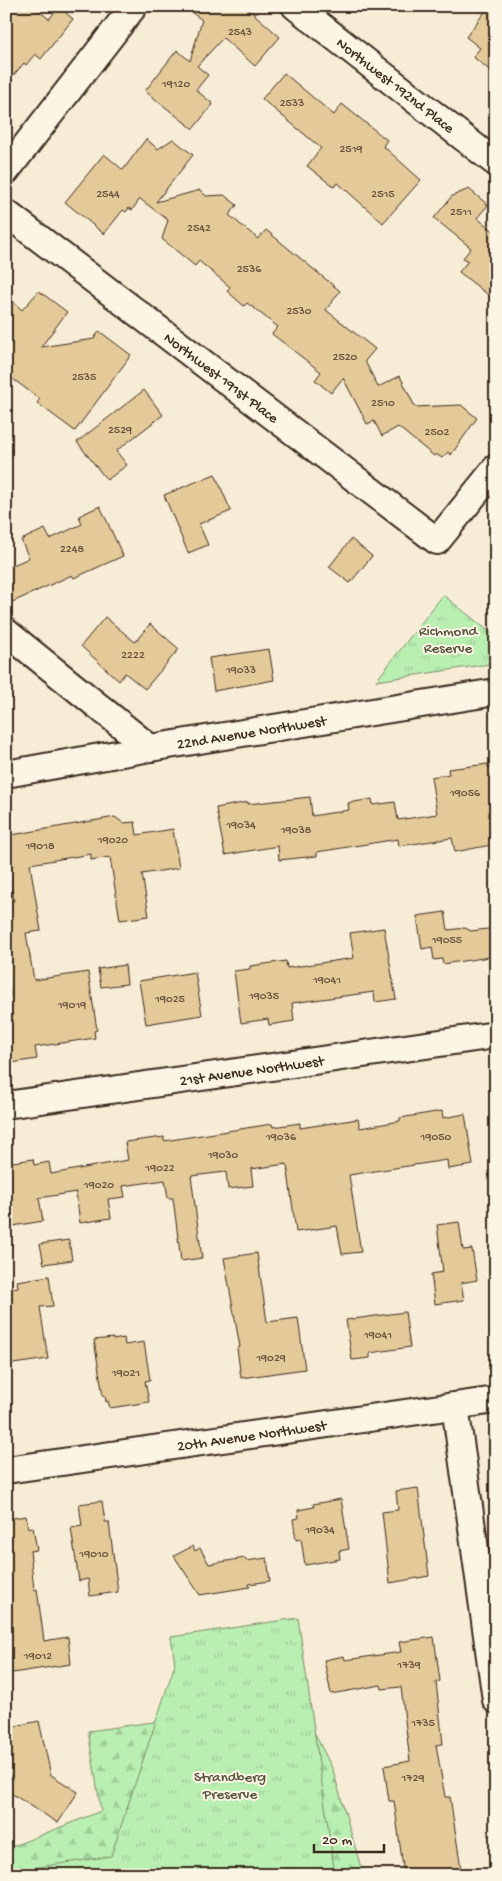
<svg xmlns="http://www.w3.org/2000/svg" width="502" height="1881" viewBox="0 0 502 1881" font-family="'Gochi Hand',sans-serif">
<defs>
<pattern id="forest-firs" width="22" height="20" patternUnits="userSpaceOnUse" patternTransform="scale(1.25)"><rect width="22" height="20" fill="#b9efb1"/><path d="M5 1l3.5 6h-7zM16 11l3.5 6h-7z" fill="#a0cd98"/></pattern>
<pattern id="park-tufts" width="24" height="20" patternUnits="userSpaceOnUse" patternTransform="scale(1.25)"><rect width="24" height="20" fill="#b9efb1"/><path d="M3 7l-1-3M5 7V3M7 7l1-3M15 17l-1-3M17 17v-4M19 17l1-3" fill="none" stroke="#a0cd98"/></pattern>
</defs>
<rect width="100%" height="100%" fill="#f7ecd6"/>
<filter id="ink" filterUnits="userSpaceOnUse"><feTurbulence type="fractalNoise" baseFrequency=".02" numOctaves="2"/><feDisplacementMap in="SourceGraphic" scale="10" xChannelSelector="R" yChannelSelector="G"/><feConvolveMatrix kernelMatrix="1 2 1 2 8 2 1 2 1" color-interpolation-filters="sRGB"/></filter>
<g filter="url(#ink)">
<path fill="url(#forest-firs)" stroke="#7a8c68" d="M299,1702L333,1770L363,1875H6V1849L101,1811L88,1731Z"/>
<g fill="url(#park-tufts)" stroke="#7a8c68">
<path d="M443,595L496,637V663L376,681Z"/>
<path d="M298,1618L335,1875H6V1872L111,1856L175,1664L171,1637Z"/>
</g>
<g fill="#e4c999" stroke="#3b2a1e">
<path d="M6,6H33L49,19L59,7L73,19L41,59L35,54L26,65L24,63L6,84Z"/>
<path d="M183,6H245L280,37L255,66L223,38L197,66L208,75L196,90L213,104L193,129L145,91L177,50L190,61L202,20Z"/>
<path d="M489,6H496V75L473,57L480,48L466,37Z"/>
<path d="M284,73L334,115L342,104L387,140L383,146L421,180L383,223L338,183L334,187L307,166L321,148L262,99Z"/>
<path d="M146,139L158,149L173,139L193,155L156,202L200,190L206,196L224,195L237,205L229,215L258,239L266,230L340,291L326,310L375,349L365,361L378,387L400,376L415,407L461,405L477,418L451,455L448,452L442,458L436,454L434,456L398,427L382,436L374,421L367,424L343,378L331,393L315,380L321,372L272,334L278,327L247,303L244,306L227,291L230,287L199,261L195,266L162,239L168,220L140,199L132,210L129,208L126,212L123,210L104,234L65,202L104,154L123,170Z"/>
<path d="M469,189L488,205L477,218L496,233V301L459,272L468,261L463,258L471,248L434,218L452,196Z"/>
<path d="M39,291L67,312L41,347L94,339L99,331L131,355L75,431L37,403L40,399L6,374V295L22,310Z"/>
<path d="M144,390L163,415L116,451L127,465L107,480L77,442Z"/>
<path d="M215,474L231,511L199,524L208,545L188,553L164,495Z"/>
<path d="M100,506L123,556L74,578L72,575L6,605V568L29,558L21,540L45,529L50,539L82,524L79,516Z"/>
<path d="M351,539L372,556L350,583L329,567Z"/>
<path d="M105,617L135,642L150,624L179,649L145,689L125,673L119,681L81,646Z"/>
<path d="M269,649L274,680L214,691L209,658Z"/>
<path d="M488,764V767L496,766V844L455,852L452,838L399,846L398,839L317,852V856L279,860L278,846L225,855L216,808L248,802V804L310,797L312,816L349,810L348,803L372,799L373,805L395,802L398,820L437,814L431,777L449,774L448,769Z"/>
<path d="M115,817L123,823L135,822L137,835L173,829L179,868L142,874L149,916L120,920L110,857L91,860V854L30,864L41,931L26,933L34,980L88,972L97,1030L94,1031L95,1038L35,1047L37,1059L11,1063L10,1060H6V997L11,996L6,966V902L14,901L6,855V836Z"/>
<path d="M445,912L448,930L465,928L471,931L496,928V956L443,964L442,959L434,960L432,947L422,949L417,916Z"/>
<path d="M384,928L396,999L375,1002L374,992L292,1003L294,1021L269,1025L268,1019L241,1023L234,971L250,969V966L286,961L287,968L354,958L350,933Z"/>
<path d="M125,965L127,984L101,987L98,969Z"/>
<path d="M195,972L202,1015L146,1024L139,981Z"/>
<path d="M442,1111L443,1118L465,1114L473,1165L448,1169L447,1160L349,1175L361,1252L342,1254L337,1226L296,1232L287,1164L251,1169L253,1186L228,1189L226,1172L191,1176L202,1258L181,1261L173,1198H168L165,1180L123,1186L125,1197L108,1199L111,1218L80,1223L76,1192L39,1198L43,1221L13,1226L6,1183V1163L33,1159L34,1165L49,1162L51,1174L128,1160L125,1142L164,1137V1141L272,1124L273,1127L300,1123V1128L358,1119L360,1128L400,1121V1118Z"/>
<path d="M459,1222L463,1250L472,1249L477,1280L461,1283L464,1300L435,1304L431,1274L443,1272L437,1225Z"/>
<path d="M69,1240L72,1260L44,1264L40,1244Z"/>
<path d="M257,1253L267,1322L298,1318L305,1369L241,1378L237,1348L240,1347L224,1258Z"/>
<path d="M49,1276L53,1306L40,1307L48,1359L6,1365V1289L18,1287L17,1281Z"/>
<path d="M405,1312L410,1347L370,1353V1358L352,1360L346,1320Z"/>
<path d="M113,1338V1340L124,1338L125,1345L144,1342L150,1380L145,1381L149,1402L110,1408L108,1401L106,1402L105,1396H103L94,1340Z"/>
<path d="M418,1488L429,1576L390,1583L382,1512L398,1510L396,1491Z"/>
<path d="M341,1499L349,1549L339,1551L340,1559L305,1565L301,1539L296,1540L293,1519L299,1518L298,1510L314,1507L313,1504Z"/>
<path d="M102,1501L105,1522H109L118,1592L90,1596L88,1579L79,1581L71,1528L82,1526L79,1504Z"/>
<path d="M26,1516L28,1528L33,1527L37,1550L30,1551L34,1590L37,1589L44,1641L68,1637L71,1664L6,1674V1519Z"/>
<path d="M193,1546L195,1551L200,1548L209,1564L245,1558L246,1561L267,1558L270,1581L249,1584L250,1587L200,1595L174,1556Z"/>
<path d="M434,1637L440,1681L436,1682L443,1744L436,1745L445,1797H450L462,1875H404L394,1801H389L384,1766L410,1761L401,1687L382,1689L381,1685L331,1694L324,1660L344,1656L345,1660L401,1652L399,1642Z"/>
<path d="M39,1721L51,1775L78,1792L58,1823L6,1790V1785L11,1778L6,1753V1728Z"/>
</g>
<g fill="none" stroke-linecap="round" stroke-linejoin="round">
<g stroke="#3b2a1e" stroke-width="30">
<g id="minor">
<path id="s1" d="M295,6L496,163"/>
<path d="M6,171L134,6"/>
<path id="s2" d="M6,213L437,541L496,468"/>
<path d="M6,632L150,748"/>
<path id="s3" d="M6,774L150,748L496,692"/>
<path id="s4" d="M6,1105L496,1035"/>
<path d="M455,1406L496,1700"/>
<path id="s5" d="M6,1470L496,1400"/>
</g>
</g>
<use href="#minor" stroke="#fcf5e5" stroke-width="26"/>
</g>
</g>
<g text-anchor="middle" stroke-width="4" stroke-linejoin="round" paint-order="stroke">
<g font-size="12" fill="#65523d">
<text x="240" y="35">2543</text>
<text x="176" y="87">19120</text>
<text x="292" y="106">2533</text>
<text x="351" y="152">2519</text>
<text x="108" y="197">2544</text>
<text x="383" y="197">2515</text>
<text x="461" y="215">2511</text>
<text x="199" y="231">2542</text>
<text x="249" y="272">2536</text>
<text x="299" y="314">2530</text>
<text x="345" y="360">2520</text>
<text x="84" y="380">2535</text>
<text x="383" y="406">2510</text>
<text x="120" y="433">2529</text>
<text x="437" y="435">2502</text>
<text x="72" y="552">2248</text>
<text x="133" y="658">2222</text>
<text x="241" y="673">19033</text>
<text x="465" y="796">19056</text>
<text x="241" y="828">19034</text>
<text x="296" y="833">19038</text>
<text x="113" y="843">19020</text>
<text x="40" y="849">19018</text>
<text x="447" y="943">19055</text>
<text x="327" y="983">19041</text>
<text x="264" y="999">19035</text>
<text x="170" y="1002">19025</text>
<text x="72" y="1008">19019</text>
<text x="281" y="1140">19036</text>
<text x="436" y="1140">19050</text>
<text x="223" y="1158">19030</text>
<text x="160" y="1171">19022</text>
<text x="99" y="1188">19020</text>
<text x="378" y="1338">19041</text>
<text x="271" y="1361">19029</text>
<text x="126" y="1376">19021</text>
<text x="320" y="1533">19034</text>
<text x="94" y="1557">19010</text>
<text x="38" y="1659">19012</text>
<text x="409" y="1668">1739</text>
<text x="423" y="1726">1735</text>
<text x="413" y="1781">1729</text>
</g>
<g font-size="15" fill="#3b2a1e" stroke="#fcf5e5">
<text dy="5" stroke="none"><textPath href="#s1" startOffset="128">Northwest 192nd Place</textPath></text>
<text dy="5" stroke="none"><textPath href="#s2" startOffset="271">Northwest 191st Place</textPath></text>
<text dy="5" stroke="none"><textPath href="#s3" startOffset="249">22nd Avenue Northwest</textPath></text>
<text dy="5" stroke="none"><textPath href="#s4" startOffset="248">21st Avenue Northwest</textPath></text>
<text dy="5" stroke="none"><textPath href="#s5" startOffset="248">20th Avenue Northwest</textPath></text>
</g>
<g font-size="15" fill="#54513b" stroke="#fcf5e5">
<text x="448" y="635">Richmond<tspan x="448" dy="17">Reserve</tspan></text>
<text x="230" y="1781">Strandberg<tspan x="230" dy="17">Preserve</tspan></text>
</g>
</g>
<rect width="502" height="1881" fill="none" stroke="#fcf5e5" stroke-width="25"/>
<rect x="12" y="12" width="477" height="1856" fill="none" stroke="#3b2a1e" stroke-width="2" filter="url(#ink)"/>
<path d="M314 1844v8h70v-8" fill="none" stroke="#3b2a1e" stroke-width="2.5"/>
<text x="322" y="1844" font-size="15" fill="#3b2a1e" stroke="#fcf5e5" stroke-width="4" paint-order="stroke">20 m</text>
</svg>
